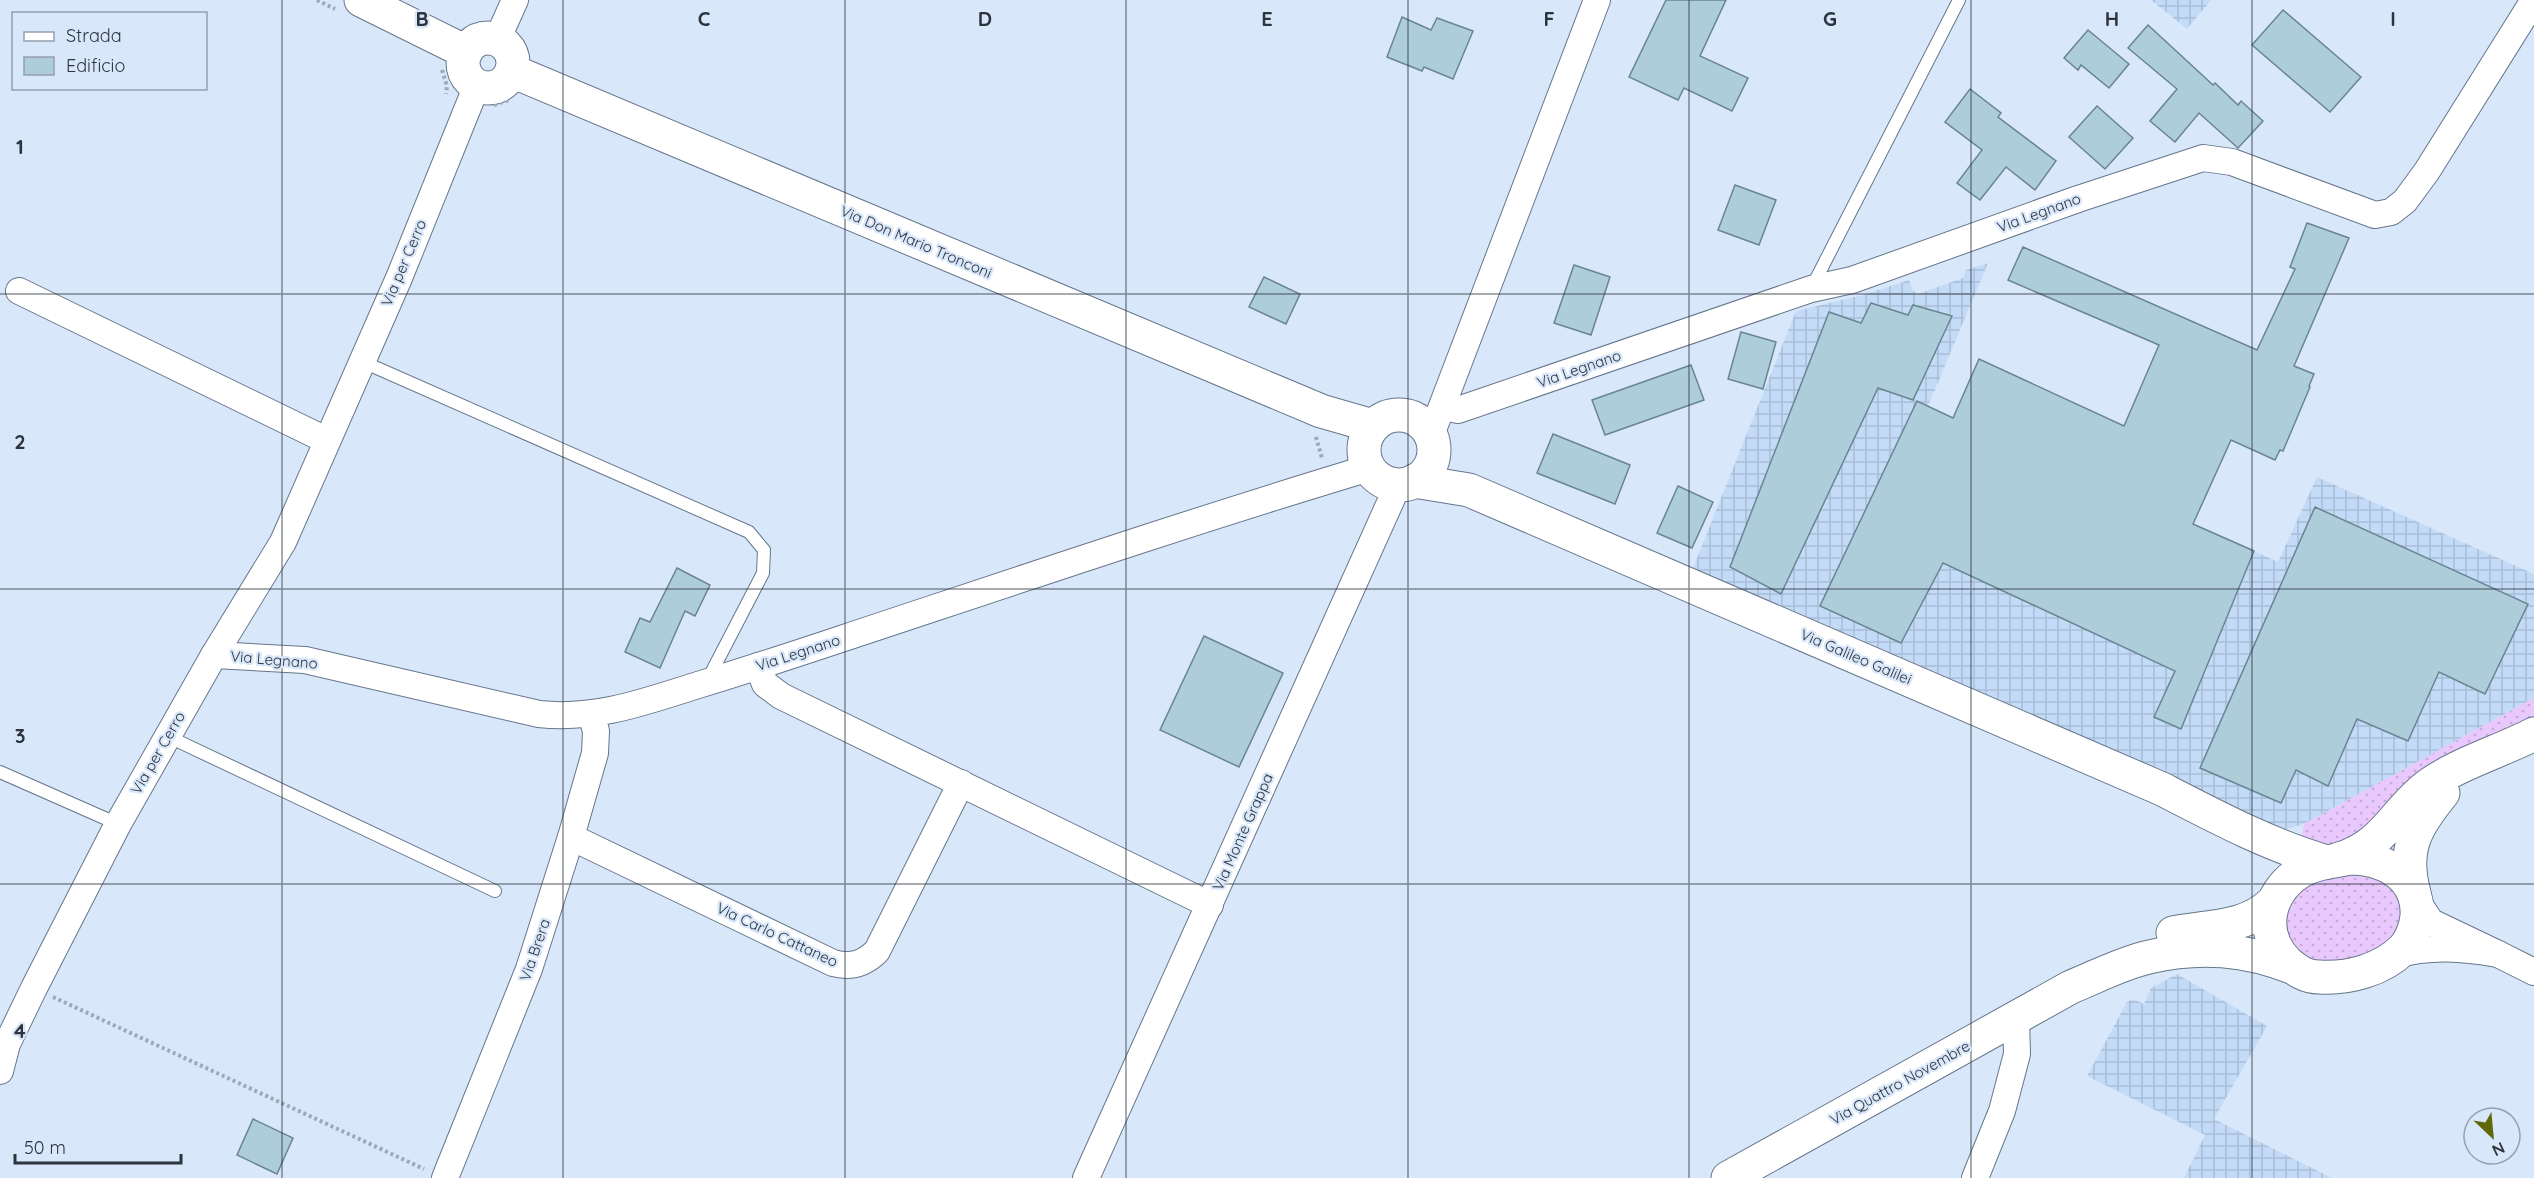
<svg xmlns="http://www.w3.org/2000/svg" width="2534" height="1178" viewBox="0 0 2534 1178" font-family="Quicksand,sans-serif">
<defs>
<pattern id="industrial-grid" width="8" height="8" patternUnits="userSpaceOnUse" patternTransform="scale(1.5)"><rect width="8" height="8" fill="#c4dbf8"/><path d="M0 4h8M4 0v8" fill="none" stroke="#a9bdd6"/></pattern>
<pattern id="grass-dots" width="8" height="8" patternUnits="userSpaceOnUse" patternTransform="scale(1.5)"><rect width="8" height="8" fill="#e8c8fd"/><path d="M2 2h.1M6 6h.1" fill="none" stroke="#c7acda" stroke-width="1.8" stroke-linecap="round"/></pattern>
</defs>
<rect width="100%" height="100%" fill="#d9e7fa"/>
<g fill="url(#industrial-grid)">
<path d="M2151,0H2211L2187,29Z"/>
<path d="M1988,263L1928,406L2278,562L2317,477L2534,574V698L2304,824L2281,831L2253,817L1693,568L1796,311L1863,295L1909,280L1913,291L1918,294L1963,278L1966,270Z"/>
<path d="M2177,974L2267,1026L2214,1119L2332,1178H2184L2205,1135L2087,1076L2127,1002L2133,999L2144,1004L2151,988Z"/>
</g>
<g fill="url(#grass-dots)">
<path d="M2534,698V718L2368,836L2324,850L2300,843L2304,824Z"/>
<path d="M2360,874C2398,878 2416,913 2390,944C2381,955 2325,966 2310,961C2303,958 2296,952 2291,948L2282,915C2285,909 2289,899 2294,895C2310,878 2339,876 2360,874Z"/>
</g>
<g fill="#aecddb" stroke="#698592" stroke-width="1.5">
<path d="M1666,0H1726L1700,56L1748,78L1732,111L1684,88L1678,100L1629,77Z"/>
<path d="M2283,10L2361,77L2330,112L2252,45Z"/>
<path d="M1402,17L1431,30L1437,18L1473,31L1453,79L1424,67L1422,71L1387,57Z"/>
<path d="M2148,25L2213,85L2215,83L2238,105L2241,101L2263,121L2238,148L2199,113L2175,142L2150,121L2177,89L2128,48Z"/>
<path d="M2088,30L2129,64L2109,88L2081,65L2078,70L2064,58Z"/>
<path d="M1970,89L2001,113L1998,117L2056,161L2035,190L2006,167L1980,200L1957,183L1982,150L1945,122Z"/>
<path d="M2097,106L2133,138L2105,169L2069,137Z"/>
<path d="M1735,185L1776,200L1759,245L1718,230Z"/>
<path d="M2307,223L2349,238L2294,366L2314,374L2309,386L2310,387L2283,451L2280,450L2275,460L2231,440L2193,524L2254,551L2181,729L2154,717L2175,671L1943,563L1901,643L1820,606L1917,401L1953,418L1979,359L2124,426L2159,345L2008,280L2023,247L2257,350L2295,269L2290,267Z"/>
<path d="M1574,265L1610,277L1591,335L1554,323Z"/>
<path d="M1264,277L1300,294L1286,324L1249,307Z"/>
<path d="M1871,303L1908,315L1913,305L1952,316L1913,400L1878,388L1781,594L1730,567L1829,312L1861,323Z"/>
<path d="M1741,332L1776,342L1763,389L1728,379Z"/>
<path d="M1691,365L1704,400L1605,435L1592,400Z"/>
<path d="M1553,434L1630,465L1615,504L1537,473Z"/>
<path d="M1678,486L1713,502L1692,548L1657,533Z"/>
<path d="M2315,507L2528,604L2485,694L2439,672L2408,741L2357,719L2328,786L2296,770L2281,803L2200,768Z"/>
<path d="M677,568L710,585L695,616L685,611L660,668L625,652L640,618L650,622Z"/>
<path d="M1204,636L1283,673L1239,767L1160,730Z"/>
<path d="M253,1119L293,1138L277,1174L237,1155Z"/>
</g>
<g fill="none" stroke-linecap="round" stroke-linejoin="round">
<g stroke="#66768b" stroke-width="14">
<g id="lane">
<path d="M1812,287L1959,0"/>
<path d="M361,361L749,532L764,550L763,573L708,679"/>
<path d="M167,736L495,891"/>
<path d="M0,772L118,824"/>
</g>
</g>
<g stroke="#66768b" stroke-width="28">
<g id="street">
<path d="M497,40L515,0"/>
<path d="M19,291L326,440"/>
<path d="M1443,407L1458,410L1811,289L1852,280L2078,199L2203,158L2232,162L2375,215L2391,212L2405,201L2427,171L2534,0"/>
<path d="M1431,435L1597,0"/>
<path d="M214,655L305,660L539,714C596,720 644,702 698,685C747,670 796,654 844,638C1019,580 1193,521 1369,468"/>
<path d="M758,666L765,684L781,696L1210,905"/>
<path d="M571,837L833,963C851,968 864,964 877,951L961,783"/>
<path d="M2498,954L2534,972"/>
<path d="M2395,955C2431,945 2463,948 2498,954L2431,922L2415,898"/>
<path d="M0,1071L7,1044L34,988L118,824L214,655L283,542L399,278L477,85"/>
<path d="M445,1178L529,969L571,837L595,753L596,731L591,714"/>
<path d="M1086,1178L1398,485"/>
<path d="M1975,1178L2002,1111L2017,1054L2016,1019"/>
</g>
</g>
<g stroke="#66768b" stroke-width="35">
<g id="secondary">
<path d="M361,0L466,52"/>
<circle cx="488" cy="63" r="25"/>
<path d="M512,71L1321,411L1373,426"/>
<circle cx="1399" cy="450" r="35"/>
<path d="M1414,481L1469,490L2162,789C2216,817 2269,845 2327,862"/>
</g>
</g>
<g stroke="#66768b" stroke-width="35">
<g id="primary">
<path d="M2351,858C2385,858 2419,877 2417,916C2416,927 2411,941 2403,949C2382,970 2348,979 2319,977C2306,977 2297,971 2287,962C2259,934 2267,894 2298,873C2313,863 2334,861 2351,858Z"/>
<path d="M2339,859C2385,846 2395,809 2430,784C2460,763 2501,751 2534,734"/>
<path d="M2414,893C2402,849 2416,826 2443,793"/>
<path d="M2173,933C2208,926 2245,929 2272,903"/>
<path d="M1728,1178L2071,987C2096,977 2122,963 2149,957C2200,945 2246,949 2294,968"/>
</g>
</g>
<g stroke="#9da8b8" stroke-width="4" stroke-dasharray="3 3" stroke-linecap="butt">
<path d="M317,0L335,9"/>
<path d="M442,70L447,86L446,94"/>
<path d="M494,105L509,100"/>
<path d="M1316,437L1322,458"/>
<path d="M53,997L424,1169"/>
</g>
<use href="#lane" stroke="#fff" stroke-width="12"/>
<use href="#street" stroke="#fff" stroke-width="26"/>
<use href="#secondary" stroke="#fff" stroke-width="33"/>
<use href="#primary" stroke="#fff" stroke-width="33"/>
</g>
<path fill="none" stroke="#2d343d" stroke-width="1.5" stroke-opacity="0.55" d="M282,0V1178M563,0V1178M845,0V1178M1126,0V1178M1408,0V1178M1689,0V1178M1971,0V1178M2252,0V1178M0,294H2534M0,589H2534M0,884H2534"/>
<g text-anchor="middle" stroke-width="4.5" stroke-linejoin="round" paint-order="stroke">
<g font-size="15" fill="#2d343d" stroke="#d9e7fa">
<text transform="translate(2039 213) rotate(-20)" y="5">Via Legnano</text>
<text transform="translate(916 242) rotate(23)" y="5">Via Don Mario Tronconi</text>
<text transform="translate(404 263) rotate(-67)" y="5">Via per Cerro</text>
<text transform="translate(1579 369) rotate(-19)" y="5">Via Legnano</text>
<text transform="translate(798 653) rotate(-18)" y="5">Via Legnano</text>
<text transform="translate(1856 657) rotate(23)" y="5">Via Galileo Galilei</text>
<text transform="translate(274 660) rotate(5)" y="5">Via Legnano</text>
<text transform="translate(158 753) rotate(-60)" y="5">Via per Cerro</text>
<text transform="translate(1243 832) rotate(-66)" y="5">Via Monte Grappa</text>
<text transform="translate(777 935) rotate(25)" y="5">Via Carlo Cattaneo</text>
<text transform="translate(535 950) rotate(-71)" y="5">Via Brera</text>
<text transform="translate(1900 1083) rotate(-29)" y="5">Via Quattro Novembre</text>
</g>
</g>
<g font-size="20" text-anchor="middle" font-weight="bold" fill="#2d343d" stroke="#d9e7fa" stroke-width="4.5" stroke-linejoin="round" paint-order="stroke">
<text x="422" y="26">B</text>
<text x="704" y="26">C</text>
<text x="985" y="26">D</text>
<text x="1267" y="26">E</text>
<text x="1549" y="26">F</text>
<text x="1830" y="26">G</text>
<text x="2112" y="26">H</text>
<text x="2393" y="26">I</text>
<text x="20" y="154">1</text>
<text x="20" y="449">2</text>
<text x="20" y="743">3</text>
<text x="20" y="1038">4</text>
</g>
<rect x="12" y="12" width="195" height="78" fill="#d9e7fa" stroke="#949fae" stroke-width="1.5"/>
<rect x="24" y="32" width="30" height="9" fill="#ffffff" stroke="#949fae" stroke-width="1.5"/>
<text x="66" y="42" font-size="18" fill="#2d343d">Strada</text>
<rect x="24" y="57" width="30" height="18" fill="#aecddb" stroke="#949fae" stroke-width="1.5"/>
<text x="66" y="72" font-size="18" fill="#2d343d">Edificio</text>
<g transform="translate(2492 1136) rotate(154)"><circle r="28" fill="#d9e7fa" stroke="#949fae" stroke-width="1.5"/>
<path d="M0-4.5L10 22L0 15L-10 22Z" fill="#616808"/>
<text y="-9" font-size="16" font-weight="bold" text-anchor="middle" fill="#2d343d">N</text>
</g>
<path d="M15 1154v9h166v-9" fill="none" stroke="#2d343d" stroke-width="3"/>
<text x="24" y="1154" font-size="18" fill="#2d343d" stroke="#d9e7fa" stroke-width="4.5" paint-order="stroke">50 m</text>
</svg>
